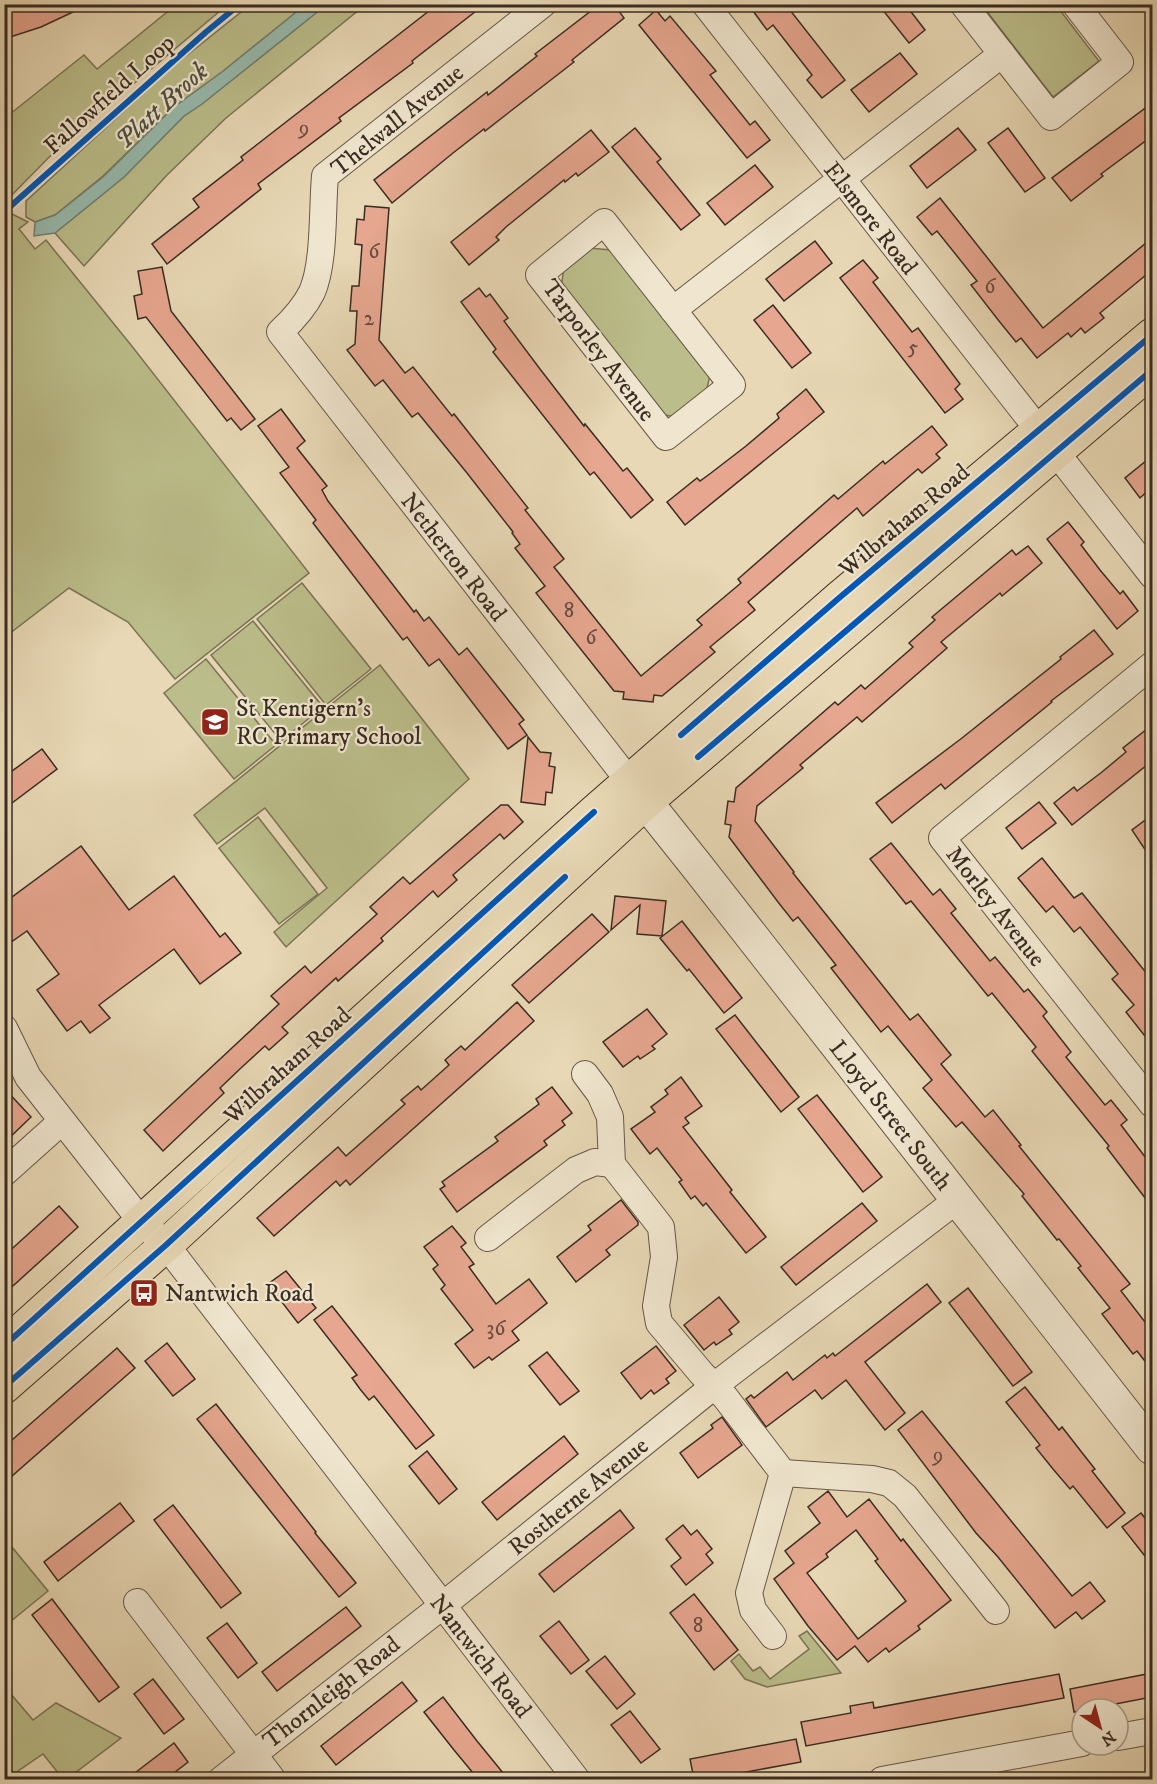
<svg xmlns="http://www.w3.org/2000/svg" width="1157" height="1784" viewBox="0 0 1157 1784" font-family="'IM FELL DW Pica',serif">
<rect width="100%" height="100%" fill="#e8d8b5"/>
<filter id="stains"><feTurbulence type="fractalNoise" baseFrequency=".00333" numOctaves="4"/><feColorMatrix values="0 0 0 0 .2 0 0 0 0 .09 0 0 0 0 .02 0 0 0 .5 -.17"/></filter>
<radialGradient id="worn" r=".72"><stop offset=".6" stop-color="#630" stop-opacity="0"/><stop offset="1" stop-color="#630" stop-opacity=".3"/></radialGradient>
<g fill="#bbbd8a" stroke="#7a7456" stroke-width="1.5">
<path d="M177,4L227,5L61,145L5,202V118L84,55L97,69Z"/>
<path d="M250,5H305L222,72L174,107L103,176L55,215L35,222L26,217V201L171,68Z"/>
<path d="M326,5H365L226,118L167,175L84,266L55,233L124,177L184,116L202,104Z"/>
<path d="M982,5H1056L1099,61L1053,97Z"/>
<path d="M8,212L28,222L19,229L35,249L46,240L131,345L309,573L175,679L128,622L69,588L5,637L4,215Z"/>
<path d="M589,248L611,250L710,375L706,393L677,417L658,414L561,289L564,267Z"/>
<path d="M302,583L371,669L326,705L257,619Z"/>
<path d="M253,621L323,707L281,741L211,655Z"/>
<path d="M206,659L276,745L234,779L164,693Z"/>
<path d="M380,665L469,779L286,947L274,932L327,888L265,808L217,844L194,815Z"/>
<path d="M258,817L318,894L279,924L219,848Z"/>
<path d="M7,1541L48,1591L5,1626L4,1544Z"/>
<path d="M807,1631L841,1673L767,1687L745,1679L731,1661L739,1654L753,1671L760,1667L770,1679L809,1649L799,1636Z"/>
<path d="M4,1686L33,1720L56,1703L121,1738L67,1779H63L43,1754L15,1773L5,1765Z"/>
</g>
<path fill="#97baad" stroke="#728175" stroke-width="1.5" d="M305,5H326L202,104L184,116L124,177L55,233L34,236L35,222L55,215L103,177L174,107L222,72Z"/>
<g fill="#e6a68f" stroke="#3a2c22" stroke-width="1.5" fill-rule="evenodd">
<path d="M20,4H90L41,27L4,39V10Z"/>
<path d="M438,4H485L412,61L413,63L339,118L341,121L258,184L261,189L167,264L152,244L199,207L193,199L243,160L241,157Z"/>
<path d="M600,4H614L624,18L572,60L574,62L485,131L484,129L453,153L392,203L374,180L487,92L488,95L537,56L535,54Z"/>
<path d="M748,4L786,5L845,80L822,98L807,80L812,75L773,25L767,30Z"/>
<path d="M878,4H905L925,30L909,43Z"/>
<path d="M656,10L665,21L670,16L716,71L710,75L750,125L755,121L770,140L747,158L639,25Z"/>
<path d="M900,53L917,74L869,112L851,90Z"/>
<path d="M1152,103V136L1101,174L1103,176L1071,201L1052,178Z"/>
<path d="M635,128L661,159L657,162L700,215L681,230L612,147Z"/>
<path d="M958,128L976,150L927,188L910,166Z"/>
<path d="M1008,128L1045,178L1025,192L988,143Z"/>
<path d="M591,130L609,152L578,176L576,173L565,182L564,180L506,227L496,237L499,240L469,265L451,242Z"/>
<path d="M755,165L773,187L725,225L707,203Z"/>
<path d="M940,198L1043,328L1152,238V270L1100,313L1104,318L1085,333L1081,328L1071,337L1068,333L1037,358L1021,338L1016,342L999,321L971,285L977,281L937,231L932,235L917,217Z"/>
<path d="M365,206L389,208L379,340L405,373L413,367L452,416L454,414L528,508L525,510L564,559L554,567L641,676L702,625L697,620L741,583L738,579L834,495L838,499L883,461L885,464L932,426L947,445L936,454L940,458L922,473L918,469L863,516L857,508L748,602L755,610L710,647L715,652L662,696L654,695L653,702L623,699L624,692L614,691L536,593L545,586L515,548L520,544L512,533L513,532L467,473L418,413L412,417L383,380L375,386L347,350L355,344L357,311H350L352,286H359L362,245L355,244L357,219L364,220Z"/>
<path d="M815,241L832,263L784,301L766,279Z"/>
<path d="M863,260L878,278L873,282L912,332L918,328L960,384L955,389L963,399L945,413L840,278Z"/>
<path d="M162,267L171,311L255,419L241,430L231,418L227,421L146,317L138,319L134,296L142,294L138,271Z"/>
<path d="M479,288L486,297L490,294L508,318L504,321L540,369L584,426L585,424L623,471L627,468L653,500L631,518L594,472L590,475L493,352L496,349L461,302Z"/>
<path d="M773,305L811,353L792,368L754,320Z"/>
<path d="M806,389L824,412L685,525L667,502L697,478L700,481L711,473L746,446L779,418L777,414Z"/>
<path d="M281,409L305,441L297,448L327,486L322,490L328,501L414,612L416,610L424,621L429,617L459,655L467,648L524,720L519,724L527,735L508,749L439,659L429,666L407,637L403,640L313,523L316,520L280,473L289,467L258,426Z"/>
<path d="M1152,456V487L1140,498L1125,478Z"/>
<path d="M1068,522L1084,542L1081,545L1100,570L1120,594L1123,591L1138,611L1117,629L1047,539Z"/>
<path d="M1028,546L1042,563L1002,596L1000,593L941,642L947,648L862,722L857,717L800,765L803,768L757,806L755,821L794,872L793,873L910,1020L918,1014L951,1055L941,1064L985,1117L993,1110L1021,1145L1019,1146L1130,1284L1121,1291L1152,1331V1370L1137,1351L1133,1354L1102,1314L1110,1308L1078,1268L1081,1266L1059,1239L1057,1240L1022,1196L1024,1194L962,1122L956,1127L923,1088L932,1080L888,1026L881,1032L831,968L836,965L798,917L793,921L778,902L729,837L731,825L725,824L728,801L734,802L736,788L835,702L838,705L861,685L865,689L913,647L909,643L935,620L932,617L1012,550L1016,555Z"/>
<path d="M1094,630L1113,654L1051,701L1052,702L945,789L941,784L892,823L876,803L962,738L1061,659L1060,657Z"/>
<path d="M1152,725V761L1072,825L1054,803L1074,787L1077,791L1102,772L1126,752L1123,748Z"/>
<path d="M528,737L540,752L551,753L549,766L555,767L552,793L546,792L545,805L521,802Z"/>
<path d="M42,749L57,769L12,803L4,793V777Z"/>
<path d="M1039,802L1056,823L1022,849L1006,828Z"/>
<path d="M501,805H508L523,822L504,839L500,834L476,855L453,875L457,880L438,897L433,891L381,938L383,941L338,981L336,978L282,1027L288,1033L269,1050L265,1046L242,1067L220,1088L224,1093L163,1151L144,1130L279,1004L271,996L305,966L311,973L377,914L370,907L403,877L410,884Z"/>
<path d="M1152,815V860L1132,830Z"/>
<path d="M891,843L933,895L940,889L956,909L951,913L990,961L995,957L1024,992L1028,989L1047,1012L1043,1016L1071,1052L1066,1057L1105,1105L1111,1100L1127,1120L1121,1125L1152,1166V1207L1107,1148L1109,1146L1032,1051L1036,1047L992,993L988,996L911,901L906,904L870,859Z"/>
<path d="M81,846L129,910L174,876L220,937L225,933L241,953L200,984L174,949L99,1005L110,1018L90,1033L81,1021L67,1031L37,990L59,974L27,931L4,947V903Z"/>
<path d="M1042,858L1074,898L1082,893L1152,980V1045L1126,1012L1134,1005L1112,979L1118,974L1080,927L1074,932L1053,906L1046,912L1018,878Z"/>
<path d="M615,896L666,901L662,936L637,934L640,905L611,930Z"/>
<path d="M592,914L609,932L529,1003L512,985Z"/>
<path d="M682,921L742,998L724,1013L689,969L687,971L660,938Z"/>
<path d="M517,1002L534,1021L350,1185L346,1180L340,1186L336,1181L274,1236L257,1218L338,1147L346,1156L405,1104L401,1100L418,1086L421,1090L449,1065L445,1060L461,1046L465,1050Z"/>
<path d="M647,1009L667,1034L652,1046L655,1049L640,1059L638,1056L623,1067L603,1042Z"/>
<path d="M735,1015L799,1097L781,1112L716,1029Z"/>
<path d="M681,1077L702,1106L685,1118L689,1123L683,1127L732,1190L730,1192L766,1237L746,1253L706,1203L703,1206L695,1196L691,1199L679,1182L682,1180L657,1148L650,1154L631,1129L655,1112L651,1107L668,1094L665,1090Z"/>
<path d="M552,1087L572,1113L562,1121L565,1125L544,1141L547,1145L457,1212L440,1189L445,1186L442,1182L498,1141L495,1137L539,1104L536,1099Z"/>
<path d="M4,1088L31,1117L4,1143Z"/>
<path d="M817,1095L882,1177L863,1192L798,1109Z"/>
<path d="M621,1200L638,1222V1225L606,1250L610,1255L576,1282L557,1257L591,1230L588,1226Z"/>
<path d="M862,1203L877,1221L796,1285L781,1267Z"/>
<path d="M59,1206L78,1227L4,1294V1256Z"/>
<path d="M452,1226L466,1243L461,1247L474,1264L469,1267L496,1304L529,1279L547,1303L512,1331L519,1340L492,1360L489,1357L474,1368L455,1344L473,1330L441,1289L445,1285L433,1269L438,1265L424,1247Z"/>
<path d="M286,1271L316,1308L298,1323L268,1284Z"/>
<path d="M927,1284L941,1302L865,1362L905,1413L885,1430L846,1380L822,1399L815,1390L766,1427L746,1399L751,1395L754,1398L787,1372L793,1380L825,1355L827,1358L833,1353L835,1356Z"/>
<path d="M968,1288L1032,1372L1013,1386L949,1303Z"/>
<path d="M719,1297L739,1322L729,1330L732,1334L716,1345L714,1342L704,1350L684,1325Z"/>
<path d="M332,1306L434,1435L416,1449L374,1396L369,1400L360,1389L352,1378L357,1375L314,1320Z"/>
<path d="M167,1343L195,1379L173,1396L145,1361Z"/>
<path d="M656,1346L676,1371L666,1379L669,1383L654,1394L651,1390L641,1399L621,1373Z"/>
<path d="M117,1348L135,1368L4,1483V1447Z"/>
<path d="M547,1352L579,1391L560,1405L529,1366Z"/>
<path d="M1025,1387L1059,1430L1062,1427L1087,1459L1095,1469L1092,1471L1125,1513L1107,1528L1073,1486L1070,1489L1053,1469L1036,1448L1040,1445L1006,1402Z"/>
<path d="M216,1404L316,1532L315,1533L356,1583L339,1597L197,1419Z"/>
<path d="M922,1411L1072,1596L1090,1582L1105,1601L1082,1619L1076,1612L1055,1628L998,1557L976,1533L898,1430Z"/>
<path d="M722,1417L742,1445L698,1478L680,1453L713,1428L711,1425Z"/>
<path d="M564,1436L578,1454L497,1520L482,1502Z"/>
<path d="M427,1451L457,1489L439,1504L409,1466Z"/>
<path d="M828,1491L847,1517L869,1499L901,1541L903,1539L951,1600L918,1626L920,1629L889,1652L886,1648L868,1662L855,1646L837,1660L808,1626L774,1579L794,1563L785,1551L820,1523L808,1507ZM856,1530L878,1559L875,1561L906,1601L858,1639L807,1573L828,1557L826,1554Z"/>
<path d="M120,1503L134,1521L58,1581L44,1562Z"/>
<path d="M173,1505L241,1593L221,1608L154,1520Z"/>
<path d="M620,1510L634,1528L554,1592L539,1574Z"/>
<path d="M1141,1513L1152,1527V1565L1122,1527Z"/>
<path d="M683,1525L691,1535L697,1530L712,1549L706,1554L713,1563L686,1585L671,1566L681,1558L666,1539Z"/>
<path d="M694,1594L738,1650L714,1670L670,1613Z"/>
<path d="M52,1599L119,1687L99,1702L32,1615Z"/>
<path d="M346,1607L361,1626L277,1691L262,1672Z"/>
<path d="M559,1621L589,1660L571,1674L540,1636Z"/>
<path d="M227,1623L257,1663L238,1678L207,1638Z"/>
<path d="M605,1656L635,1694L617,1709L586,1671Z"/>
<path d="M1152,1673V1697L1074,1712L1070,1689Z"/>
<path d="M1059,1674L1064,1698L806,1746L801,1722L851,1713L850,1706L873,1702L874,1708Z"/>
<path d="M153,1679L184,1719L164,1734L134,1694Z"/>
<path d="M402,1682L417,1701L336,1765L321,1746Z"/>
<path d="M443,1697L477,1741L508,1779H478L454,1750L424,1712Z"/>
<path d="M630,1711L660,1749L641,1763L611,1725Z"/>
<path d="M796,1739L801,1762L708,1779H694L690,1759Z"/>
<path d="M174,1743L188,1762L166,1779H127Z"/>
</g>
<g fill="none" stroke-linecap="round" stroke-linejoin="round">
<g stroke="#665747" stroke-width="28">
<g id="minor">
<path d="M543,4L325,176C322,208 325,262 312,292C304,308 293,320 280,332L629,781"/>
<path d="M705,4L1152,575"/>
<path d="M963,4L1051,117L1120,62L1075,4"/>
<path d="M604,222L732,385L666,437L539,275Z"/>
<path d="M673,310L1002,54"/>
<path d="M1152,665L942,838L1152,1104"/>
<path d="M4,1028L28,1077L141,1221L166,1245L577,1780"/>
<path d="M612,1164L661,1227L664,1257L656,1306L659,1323L702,1374L725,1397L783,1473L749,1593L753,1610L773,1636"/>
<path d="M4,1173L61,1122"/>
<path d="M488,1238L576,1170L595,1162L612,1164L610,1117L600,1094L585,1074"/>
<path d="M783,1473L872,1479L889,1483L905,1496L996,1611"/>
<path d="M137,1602L273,1780"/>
<path d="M1118,1737L1152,1731"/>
<path d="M221,1780L442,1606L714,1386L957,1200"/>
<path d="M882,1780L1082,1743"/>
</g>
</g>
<g stroke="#665747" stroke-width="35">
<path id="tertiary" d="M629,781L696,865L1152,1448"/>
</g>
<g stroke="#3a2c22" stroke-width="35">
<g id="trunk">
<path d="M4,1346L594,812L839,598L1152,335"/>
<path d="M4,1387L166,1245L646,802L1152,370"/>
</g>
</g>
<use href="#minor" stroke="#f0e6cf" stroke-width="26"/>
<use href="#tertiary" stroke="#f0e6cf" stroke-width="33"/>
<use href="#trunk" stroke="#e8d8b5" stroke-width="33"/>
<g stroke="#f0e6cf" stroke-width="10">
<g id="cycleway">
<path d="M4,212L206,32L240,4"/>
<path d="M681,735L839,598L1152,335"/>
<path d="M698,757L1152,370"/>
<path d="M4,1346L594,812"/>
<path d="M4,1387L166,1245L565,877"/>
</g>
</g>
<use href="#cycleway" stroke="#0057b8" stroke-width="6"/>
</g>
<defs>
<g id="school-square" transform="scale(1.5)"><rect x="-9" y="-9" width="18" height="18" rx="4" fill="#8f2418" stroke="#f0e6cf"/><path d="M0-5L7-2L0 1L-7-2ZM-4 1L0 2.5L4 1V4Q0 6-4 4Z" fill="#fff"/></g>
<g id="bus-square" transform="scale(1.5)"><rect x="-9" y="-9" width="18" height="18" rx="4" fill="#8f2418" stroke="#f0e6cf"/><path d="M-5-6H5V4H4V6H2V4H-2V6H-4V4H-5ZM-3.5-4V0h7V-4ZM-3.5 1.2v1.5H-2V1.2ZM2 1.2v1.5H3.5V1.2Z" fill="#fff"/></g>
</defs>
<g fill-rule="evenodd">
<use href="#school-square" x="215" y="722"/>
<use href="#bus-square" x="144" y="1293"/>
</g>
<g text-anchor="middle" stroke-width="4.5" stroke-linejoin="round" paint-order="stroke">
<g font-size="21" fill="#654a3d">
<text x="304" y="135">9</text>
<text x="374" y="258">6</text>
<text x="990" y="293">6</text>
<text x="369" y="325">2</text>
<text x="913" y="354">5</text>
<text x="569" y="617">8</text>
<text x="591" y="644">6</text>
<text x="496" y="1335">36</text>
<text x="938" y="1462">9</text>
<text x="698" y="1632">8</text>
</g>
<g font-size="24" fill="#3a2c22" stroke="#f0e6cf">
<text transform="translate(109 94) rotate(-42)" y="8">Fallowfield Loop</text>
<text transform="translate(397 120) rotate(-39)" y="8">Thelwall Avenue</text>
<text transform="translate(871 218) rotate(52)" y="8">Elsmore Road</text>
<text transform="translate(599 350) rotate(53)" y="8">Tarporley Avenue</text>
<text transform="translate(904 520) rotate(-40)" y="8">Wilbraham Road</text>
<text transform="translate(454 557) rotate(52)" y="8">Netherton Road</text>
<text transform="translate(996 906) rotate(52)" y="8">Morley Avenue</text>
<text transform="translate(287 1065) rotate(-42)" y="8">Wilbraham Road</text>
<text transform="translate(891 1115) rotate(52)" y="8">Lloyd Street South</text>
<text transform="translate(578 1496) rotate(-39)" y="8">Rostherne Avenue</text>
<text transform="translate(481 1656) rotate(52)" y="8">Nantwich Road</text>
<text transform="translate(331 1692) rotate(-38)" y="8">Thornleigh Road</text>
</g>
<g font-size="24" fill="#3a2c22" stroke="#f0e6cf" text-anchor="start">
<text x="236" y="716">St Kentigern's<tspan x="236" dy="28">RC Primary School</tspan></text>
<text x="165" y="1301">Nantwich Road</text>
</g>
<g font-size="26" font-style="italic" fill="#515045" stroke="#f0e6cf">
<text transform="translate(161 105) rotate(-42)" y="9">Platt Brook</text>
</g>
</g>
<rect width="1157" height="1784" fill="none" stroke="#e8d8b5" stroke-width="24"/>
<rect x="6" y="6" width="1145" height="1772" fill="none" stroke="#3a2c22" stroke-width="3"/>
<rect x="12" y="12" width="1133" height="1760" fill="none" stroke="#3a2c22" stroke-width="1.5"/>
<g transform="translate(1100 1727) rotate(144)"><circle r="28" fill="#f0e6cf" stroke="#a79c8a" stroke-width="1.5"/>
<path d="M0-4.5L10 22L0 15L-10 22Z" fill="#8f2418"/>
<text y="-9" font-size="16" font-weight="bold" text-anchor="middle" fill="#3a2c22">N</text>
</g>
<rect width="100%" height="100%" filter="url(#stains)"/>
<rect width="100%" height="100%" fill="url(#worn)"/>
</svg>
